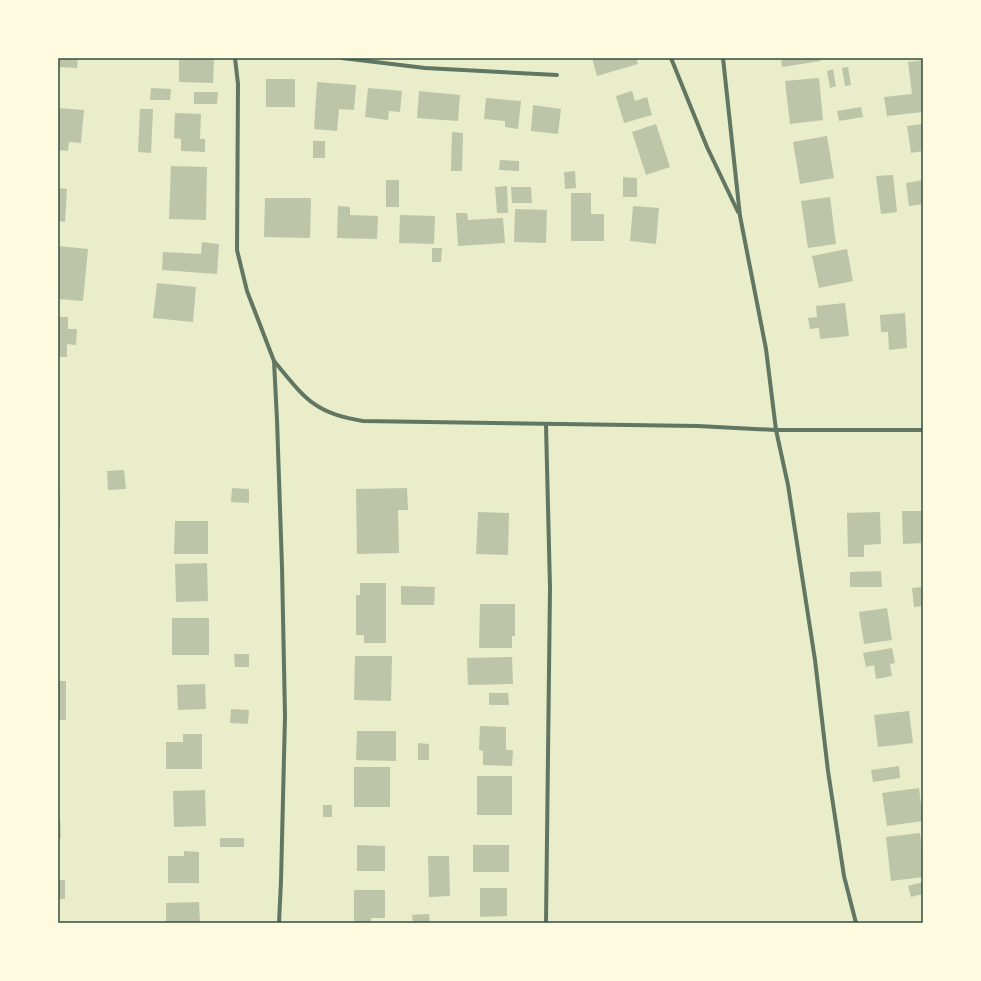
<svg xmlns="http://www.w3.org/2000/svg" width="981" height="981" viewBox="0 0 981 981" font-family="'Noto Sans',sans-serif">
<rect width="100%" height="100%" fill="#e9edc9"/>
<g fill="#bcc5a7">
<path d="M58,58H78L77,68L58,67Z"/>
<path d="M179,58H214L213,83L179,82Z"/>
<path d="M592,58H636L638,64L597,76Z"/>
<path d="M781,58H820L821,61L782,67Z"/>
<path d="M923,60V112L887,116L884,97L912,94L908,62Z"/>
<path d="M848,67L851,85L845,86L842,68Z"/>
<path d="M833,69L836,86L830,88L827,71Z"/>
<path d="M819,78L823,120L790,124L785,81Z"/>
<rect x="266" y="79" width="29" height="28"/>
<path d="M317,82L356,85L354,110L339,109L337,131L314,129Z"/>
<path d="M151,88L171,89L170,100H150Z"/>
<path d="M368,88L402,91L400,112L389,111L388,120L365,117Z"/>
<path d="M419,91L460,95L458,121L417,118Z"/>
<path d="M632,91L635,101L647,97L652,115L624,123L616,96Z"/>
<path d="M194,92H218L217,104H194Z"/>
<path d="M486,98L521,101L518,129L505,127V121L484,119Z"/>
<path d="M533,105L561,109L558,134L531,131Z"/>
<path d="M861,107L863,117L839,121L837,111Z"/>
<path d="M58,108L84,110L81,143L69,142L68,151L58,150Z"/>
<path d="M140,109H153L151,153L138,152Z"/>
<path d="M175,113L201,114L200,139H205V152L181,151V139L174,138Z"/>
<path d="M656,124L670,167L646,175L632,132Z"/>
<path d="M923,124V151L911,153L907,126Z"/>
<path d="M452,132L463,133L462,171H451Z"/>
<path d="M827,136L834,178L800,184L793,142Z"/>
<rect x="313" y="141" width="12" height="17"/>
<path d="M500,160L519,161V171L499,170Z"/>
<path d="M171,166L207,167L206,220L169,219Z"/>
<path d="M575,171L576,188L565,189L564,172Z"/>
<path d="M893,175L897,212L881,214L876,176Z"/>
<path d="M623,177L637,178V197H623Z"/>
<rect x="386" y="180" width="13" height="27"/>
<path d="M923,180V204L909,206L906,183Z"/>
<path d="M507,186L508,213H497L495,187Z"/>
<path d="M511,187H531L532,203H512Z"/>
<path d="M58,188L67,189L65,222L58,221Z"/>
<path d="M571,193H591V214H604V241H571Z"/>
<path d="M830,197L836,244L808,248L801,201Z"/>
<path d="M265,198H311L310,238L264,237Z"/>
<path d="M338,206L350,207V215L378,216L377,239L337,238Z"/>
<path d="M633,206L659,208L656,244L630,241Z"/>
<path d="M515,209L547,210L546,243L514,242Z"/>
<path d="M456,213H467L468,220L503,218L505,243L458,246Z"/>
<path d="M400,215L435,216L434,244L399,243Z"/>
<path d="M202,242L219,244L217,274L162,270L163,252L201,254Z"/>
<path d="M58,246L88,249L83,301L58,299Z"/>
<path d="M432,248H442L441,262H432Z"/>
<path d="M847,249L853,281L819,288L812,256Z"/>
<path d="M157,283L196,287L193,322L153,318Z"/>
<path d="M845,303L849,336L820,339L819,328L810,329L808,318L817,317L816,306Z"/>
<path d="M905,313L907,348L889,350L888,332H881L880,315Z"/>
<path d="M58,317H68V329H77L76,345L67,344V357H58Z"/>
<path d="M124,470L126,489L108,490L107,471Z"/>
<path d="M232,488L249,489V503L231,502Z"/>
<path d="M407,488L408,510H398L399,553L357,554L356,489Z"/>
<rect x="58" y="493" width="2" height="35"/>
<path d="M902,511H923V543L903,544Z"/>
<path d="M478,512L509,513L508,555L476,554Z"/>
<path d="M880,512L881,544L864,545V557H848L847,513Z"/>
<path d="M175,521H208V554H174Z"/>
<path d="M207,563L208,601L176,602L175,564Z"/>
<path d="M881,571L882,587H850V572Z"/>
<path d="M360,583H386V643H364V635H356V595H360Z"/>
<path d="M401,586L435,587L434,605H401Z"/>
<path d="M923,587V606L914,607L912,588Z"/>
<path d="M480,604H515V636H512V648H479Z"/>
<path d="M887,608L892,640L864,644L859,612Z"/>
<rect x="172" y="618" width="37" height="37"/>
<path d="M892,648L895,663L890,664L892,676L876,679L874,665L866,667L863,653Z"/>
<path d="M234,654H249V667H235Z"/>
<path d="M355,656H392L391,701L354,700Z"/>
<path d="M512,657L513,684L468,685L467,658Z"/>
<rect x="58" y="681" width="8" height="39"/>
<path d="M205,684L206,709L178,710L177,685Z"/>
<path d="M489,693H508L509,705H489Z"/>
<path d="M231,709L249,710L248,724L230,723Z"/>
<path d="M909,711L913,743L878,747L874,715Z"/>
<path d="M480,726L506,727V750H513L512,766L483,765V751L479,750Z"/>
<path d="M357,731H396V761L356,760Z"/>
<path d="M183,734H202V769H166V742H183Z"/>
<path d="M418,743L429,744V760H418Z"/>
<path d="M899,766L900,778L873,782L871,770Z"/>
<rect x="354" y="767" width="36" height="40"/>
<rect x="477" y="776" width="35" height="39"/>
<path d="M919,788L923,821L887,826L882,793Z"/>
<path d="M205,790L206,826L174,827L173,791Z"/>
<rect x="323" y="805" width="9" height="12"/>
<path d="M58,818H60L61,838H58Z"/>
<path d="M920,833L923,857V877L891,881L886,837Z"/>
<rect x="220" y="838" width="24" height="9"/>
<path d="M357,845L385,846V871H357Z"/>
<rect x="473" y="845" width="36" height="27"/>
<path d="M184,851L199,852V883H168V856H184Z"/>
<path d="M428,856H449L450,896L429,897Z"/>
<rect x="58" y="880" width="7" height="19"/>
<path d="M923,882V894L911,897L908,886Z"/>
<path d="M480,888H507V916L480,917Z"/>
<path d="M354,890H385V918H371V923H354Z"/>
<path d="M199,902L200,923H166V903Z"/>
<path d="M429,914L430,923H413L412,915Z"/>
</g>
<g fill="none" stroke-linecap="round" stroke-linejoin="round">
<g stroke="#617663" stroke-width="4">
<path d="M235,58L238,84L237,250L247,291L274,361L277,420L282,567L285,716L281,881L279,923"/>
<path d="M342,58L425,68L557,75"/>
<path d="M671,58L707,147L738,212"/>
<path d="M723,58L740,216L766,349L776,430L788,485L815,660L828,771L844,876L856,923"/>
<path d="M274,361C304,397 314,414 363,421L698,426L776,430H923"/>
<path d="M546,923L550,588L546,425"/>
</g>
</g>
<rect width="981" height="981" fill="none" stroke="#fefae0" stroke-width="118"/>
<rect x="59" y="59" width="863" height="863" fill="none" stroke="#344e41" stroke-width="1.5"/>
</svg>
